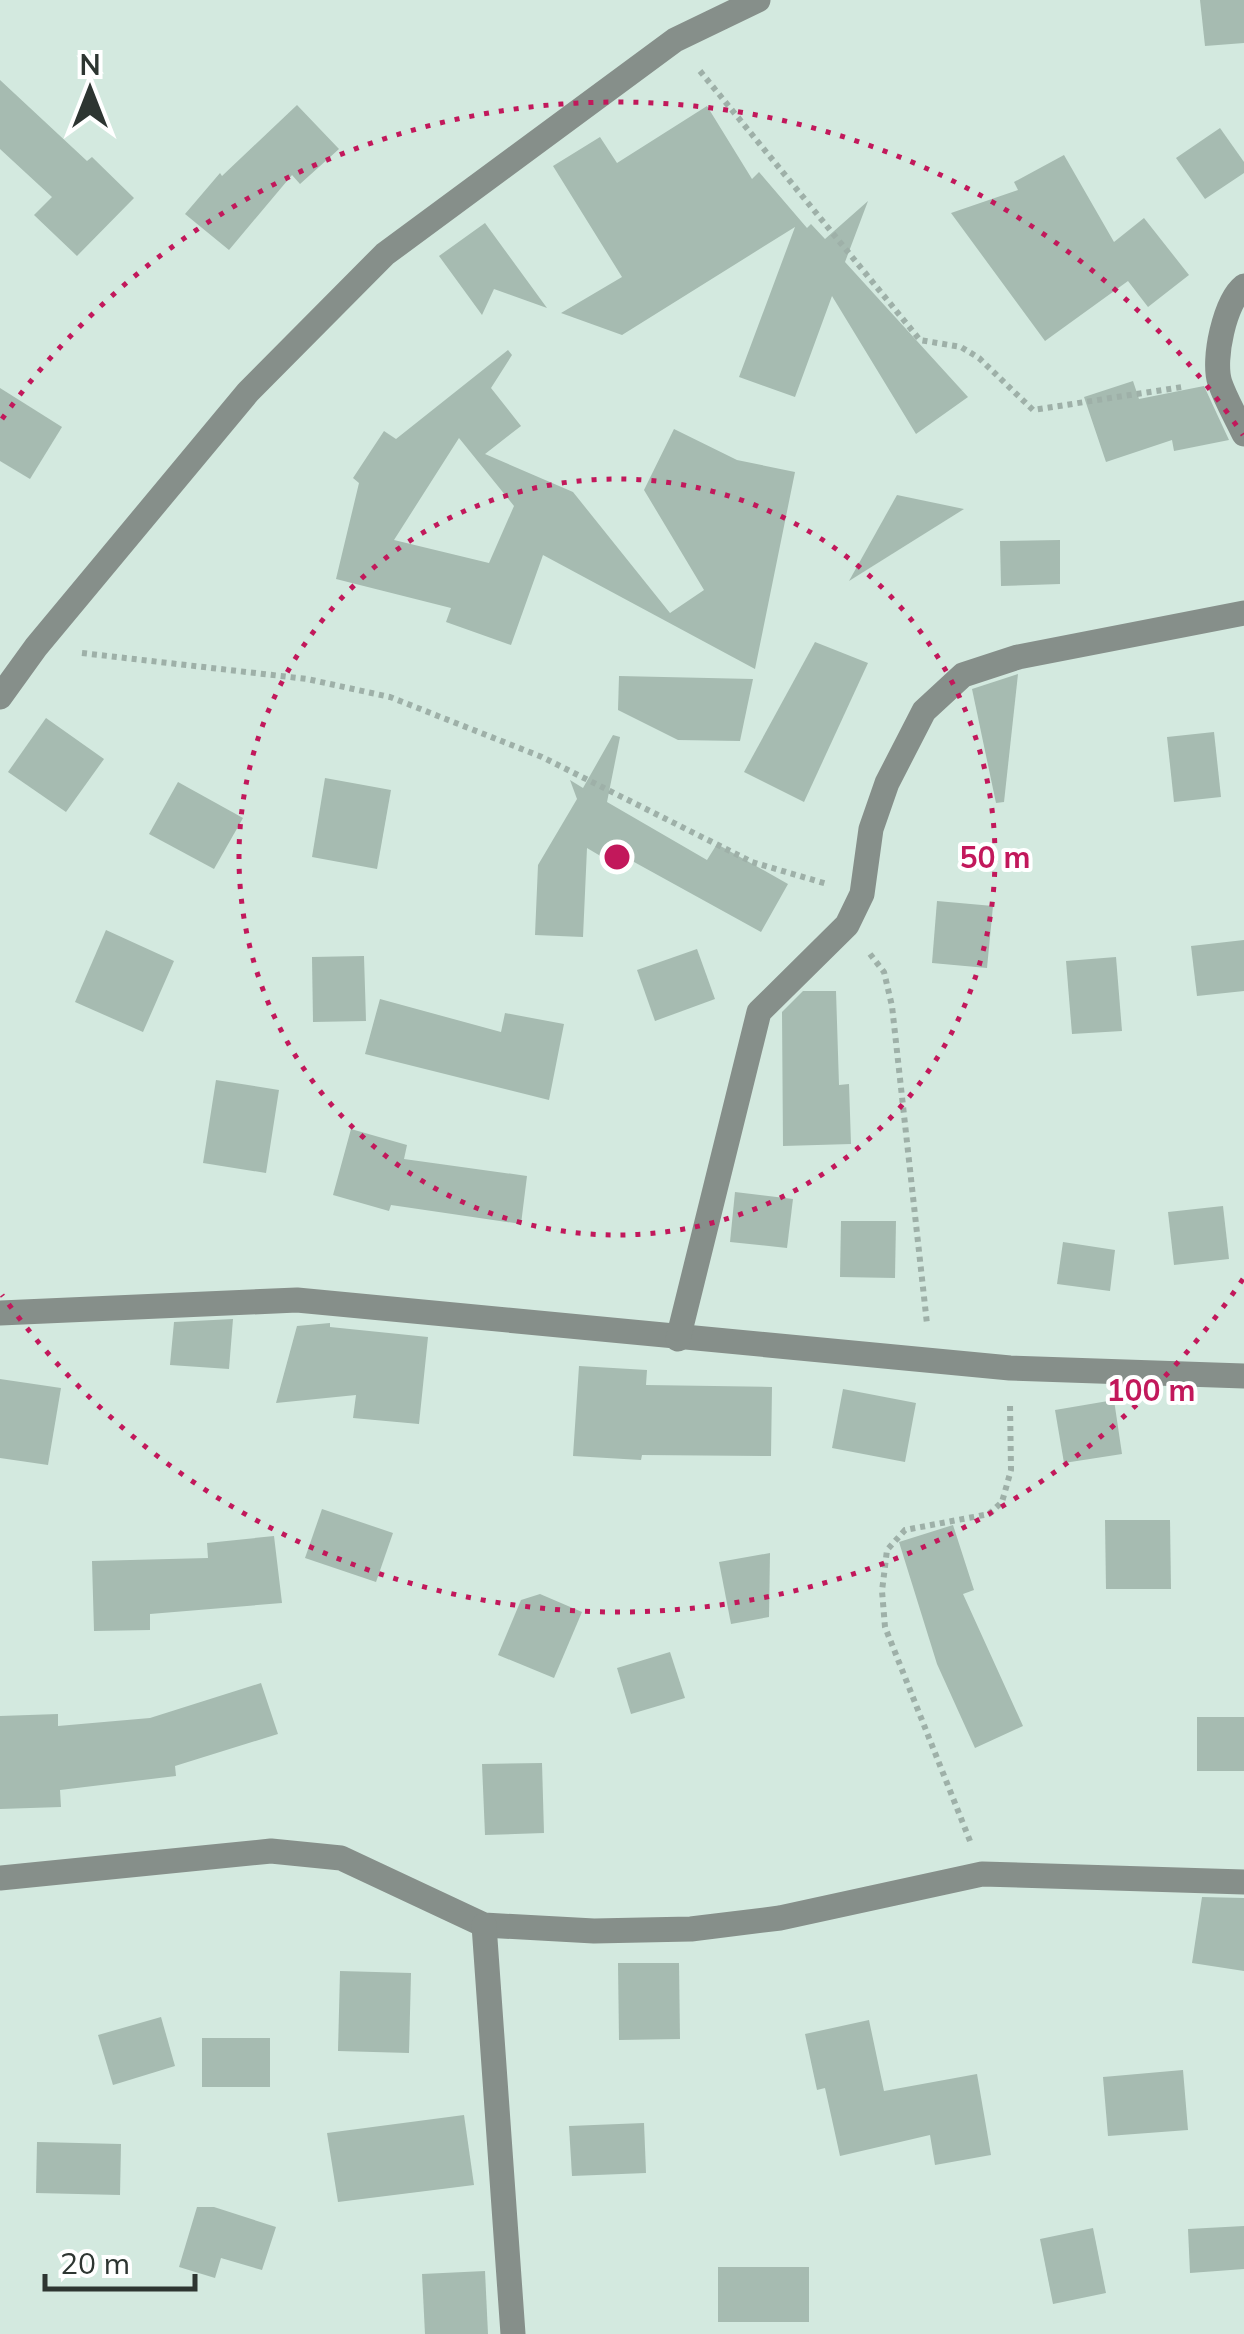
<svg xmlns="http://www.w3.org/2000/svg" width="1244" height="2334" viewBox="0 0 1244 2334" font-family="Mulish,sans-serif">
<rect width="100%" height="100%" fill="#d3e9df"/>
<g fill="#a6bbb1" fill-rule="evenodd">
<path d="M1200,0H1244V43L1205,46Z"/>
<path d="M0,80L87,161L92,157L134,198L77,256L34,215L52,197L0,149Z"/>
<path d="M297,105L339,149L300,184L292,175L229,250L185,214L220,173L222,176Z"/>
<path d="M707,106L752,179L759,172L807,228L811,224L825,239L868,201L845,262L968,397L916,434L832,296L795,397L739,377L795,227L622,335L561,313L622,277L553,166L600,137L617,163Z"/>
<path d="M1220,128L1244,162V173L1205,199L1176,158Z"/>
<path d="M1064,155L1114,242L1144,218L1189,275L1148,307L1128,281L1045,341L951,213L1018,190L1014,182Z"/>
<path d="M485,223L547,308L494,289L482,315L439,256Z"/>
<path d="M508,350L512,355L491,388L521,426L485,454L573,492L670,613L704,590L644,490L674,429L737,460L795,472L755,669L543,555L511,645L446,622L451,608L336,579L359,483L353,478L384,431L396,439ZM459,438L514,506L489,563L394,540Z"/>
<path d="M1133,381L1139,399L1204,386L1229,440L1174,451L1172,440L1106,462L1084,397Z"/>
<path d="M0,388L62,427L30,479L0,461Z"/>
<path d="M897,495L964,509L849,581Z"/>
<path d="M1060,540V584L1001,586L1000,541Z"/>
<path d="M815,642L868,663L804,802L744,772Z"/>
<path d="M1018,674L1004,802L996,803L972,689Z"/>
<path d="M619,676L753,679L740,741L678,740L618,710Z"/>
<path d="M46,718L104,759L66,812L8,772Z"/>
<path d="M1214,732L1221,797L1174,802L1167,737Z"/>
<path d="M613,735L620,737L607,802L707,860L717,844L788,884L761,932L625,857L619,867L587,848L583,937L535,935L538,865L577,799L570,780L583,788Z"/>
<path d="M325,778L391,790L377,869L312,857Z"/>
<path d="M178,782L243,818L214,869L149,834Z"/>
<path d="M937,901L993,906L987,968L932,963Z"/>
<path d="M106,930L174,961L143,1032L75,1002Z"/>
<path d="M1244,940V991L1197,996L1191,946Z"/>
<path d="M697,949L715,999L655,1021L637,970Z"/>
<path d="M364,956L366,1021L313,1022L312,957Z"/>
<path d="M1116,957L1122,1031L1072,1034L1066,961Z"/>
<path d="M803,991H836L839,1085L849,1084L851,1144L783,1146L782,1012Z"/>
<path d="M380,999L501,1032L505,1013L564,1024L549,1100L365,1054Z"/>
<path d="M216,1080L279,1090L266,1173L203,1163Z"/>
<path d="M351,1129L407,1145L404,1159L527,1176L521,1224L391,1205L389,1211L333,1195Z"/>
<path d="M735,1192L793,1199L787,1248L730,1242Z"/>
<path d="M1223,1206L1229,1259L1174,1265L1168,1212Z"/>
<path d="M841,1221H896L895,1278L840,1277Z"/>
<path d="M1063,1242L1115,1250L1110,1291L1057,1284Z"/>
<path d="M233,1319L229,1369L170,1365L174,1322Z"/>
<path d="M330,1323V1327L428,1337L419,1424L353,1418L356,1395L276,1403L297,1326Z"/>
<path d="M579,1366L647,1370L646,1385L772,1387L771,1456L642,1455L641,1460L573,1456Z"/>
<path d="M0,1379L61,1388L48,1465L0,1458Z"/>
<path d="M843,1389L916,1403L905,1462L832,1448Z"/>
<path d="M1114,1400L1122,1454L1064,1463L1055,1410Z"/>
<path d="M322,1509L393,1533L376,1582L305,1558Z"/>
<path d="M1105,1520H1170L1171,1589H1106Z"/>
<path d="M953,1525L974,1590L963,1594L1023,1726L975,1748L937,1664L899,1542Z"/>
<path d="M274,1536L282,1603L150,1614V1630L94,1631L92,1561L208,1558L207,1543Z"/>
<path d="M770,1553L769,1617L731,1624L719,1562Z"/>
<path d="M540,1594L582,1612L554,1678L498,1655L521,1600Z"/>
<path d="M670,1652L685,1698L631,1714L617,1668Z"/>
<path d="M261,1683L278,1734L175,1766L176,1776L60,1790L61,1807L0,1809V1716L58,1714V1726L150,1718Z"/>
<rect x="1197" y="1717" width="47" height="54"/>
<path d="M542,1763L544,1833L485,1835L482,1764Z"/>
<path d="M1202,1897L1244,1898V1971L1192,1963Z"/>
<path d="M618,1963H679L680,2039L619,2040Z"/>
<path d="M340,1971L411,1973L409,2053L338,2051Z"/>
<path d="M161,2017L175,2066L113,2085L98,2035Z"/>
<path d="M869,2020L884,2091L977,2074L991,2155L935,2165L930,2135L840,2156L825,2088L817,2090L805,2034Z"/>
<rect x="202" y="2038" width="68" height="49"/>
<path d="M1183,2070L1188,2130L1108,2136L1103,2077Z"/>
<path d="M464,2115L474,2185L338,2202L327,2133Z"/>
<path d="M644,2123L646,2173L572,2176L569,2126Z"/>
<path d="M37,2142L121,2144L120,2195L36,2193Z"/>
<path d="M197,2207H214L276,2227L262,2270L221,2258L215,2278L179,2267Z"/>
<path d="M1244,2226V2269L1190,2273L1188,2229Z"/>
<path d="M1093,2228L1106,2293L1053,2304L1040,2239Z"/>
<rect x="718" y="2267" width="91" height="55"/>
<path d="M485,2271L488,2334H425L422,2274Z"/>
</g>
<g fill="none" stroke-linecap="round" stroke-linejoin="round">
<g stroke="#9eb0a8" stroke-width="6" stroke-dasharray="5 5" stroke-linecap="butt">
<path d="M700,71L920,340L961,347L979,358L1033,410L1182,387"/>
<path d="M82,653L307,679L390,697L542,757L752,862L827,884"/>
<path d="M870,954L884,972L892,1006L927,1324"/>
<path d="M970,1841L885,1627L882,1591L887,1550L905,1530L989,1514L1002,1502L1011,1470L1010,1404"/>
</g>
<g stroke="#868f8a" stroke-width="25">
<path d="M1244,286C1225,301 1212,360 1220,383C1226,400 1236,417 1244,434"/>
<path d="M0,697L36,647L248,392L385,254L675,40L758,0"/>
<path d="M0,1313L297,1300L1010,1368L1244,1376"/>
<path d="M678,1339L759,1012L847,925L862,894L871,829L887,783L924,711L963,675L1018,657L1244,613"/>
<path d="M0,1878L271,1851L341,1858L484,1925L594,1931L691,1929L780,1918L982,1874L1244,1882"/>
<path d="M484,1925L513,2334"/>
</g>
</g>
<g fill="none" stroke="#c2185b" stroke-width="5" stroke-dasharray="5 10">
<circle cx="617" cy="857" r="378"/>
<path d="M1243 1279A755 755 0 0 1 2 1295M2 419A755 755 0 0 1 1243 435"/>
</g>
<circle cx="617" cy="857" r="15" fill="#c2185b" stroke="#fff" stroke-width="5"/>
<g font-size="30" text-anchor="middle" font-weight="bold" fill="#c2185b" stroke="#fff" stroke-width="8" stroke-linejoin="round" paint-order="stroke">
<text x="995" y="868">50 m</text>
<text x="1151" y="1401">100 m</text>
</g>
<g transform="translate(90 90)" stroke="#ffffff" stroke-width="8" paint-order="stroke">
<path d="M0-8L18 38L0 25L-18 38Z" fill="#2d3531"/>
<text y="-15" font-size="28" font-weight="bold" text-anchor="middle" fill="#2d3531">N</text>
</g>
<path d="M45 2274v15h150v-15" fill="none" stroke="#2d3531" stroke-width="5"/>
<text x="60" y="2274" font-size="30" fill="#2d3531" stroke="#ffffff" stroke-width="8" paint-order="stroke">20 m</text>
</svg>
